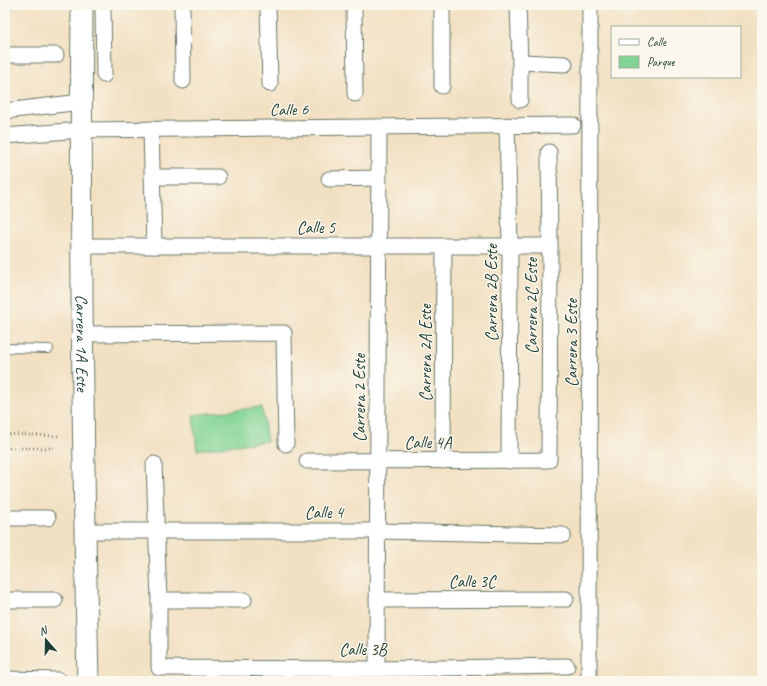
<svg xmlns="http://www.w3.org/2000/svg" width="767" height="686" viewBox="0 0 767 686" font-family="Caveat,sans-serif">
<rect width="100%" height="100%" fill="#fbf7ec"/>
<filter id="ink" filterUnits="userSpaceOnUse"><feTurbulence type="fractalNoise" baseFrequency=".025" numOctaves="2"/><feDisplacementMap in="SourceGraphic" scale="8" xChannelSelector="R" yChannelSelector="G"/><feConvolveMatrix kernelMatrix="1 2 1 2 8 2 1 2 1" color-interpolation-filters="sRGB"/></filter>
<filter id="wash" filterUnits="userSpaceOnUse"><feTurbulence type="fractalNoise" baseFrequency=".012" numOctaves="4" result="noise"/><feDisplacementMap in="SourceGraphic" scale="16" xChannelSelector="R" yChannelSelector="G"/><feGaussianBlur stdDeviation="0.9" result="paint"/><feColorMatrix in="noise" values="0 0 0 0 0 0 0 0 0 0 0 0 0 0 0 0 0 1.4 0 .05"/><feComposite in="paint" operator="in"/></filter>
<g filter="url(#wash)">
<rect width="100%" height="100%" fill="#f2e0c2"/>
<path fill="#82d495" stroke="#508864" d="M262,407L267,441L197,450L193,415Z"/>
</g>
<g filter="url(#ink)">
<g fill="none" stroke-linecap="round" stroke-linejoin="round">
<g stroke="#697666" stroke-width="10">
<path id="lane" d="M5,348L49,349"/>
</g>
<g stroke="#697666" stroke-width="17">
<g id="street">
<path d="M103,5L104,75"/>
<path d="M182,5L183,81"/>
<path d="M268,5L270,84"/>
<path d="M354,5L355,94"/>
<path d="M442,5V86"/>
<path d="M518,5L520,62V100"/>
<path d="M5,55H56"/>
<path d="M520,62L565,64"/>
<path d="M5,111L81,102"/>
<path d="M507,125L510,246L509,461"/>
<path d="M151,129L154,246"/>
<path d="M5,136L81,130L573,125"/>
<path d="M152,177H218"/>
<path d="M329,179L378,178"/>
<path d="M82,246H550"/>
<path d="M83,334L284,333L286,444"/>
<path d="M307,461L549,460L550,246L549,152"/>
<path d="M443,461L444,246"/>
<path d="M154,464L159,600V668L377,669L567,666"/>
<path d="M5,518H48"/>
<path d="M84,531H378L563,535"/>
<path d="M5,600H55"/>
<path d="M159,600H244"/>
<path d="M377,600L566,599"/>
<path d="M377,669L379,127"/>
<path d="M5,679L59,680"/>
<path d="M589,681L590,5"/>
</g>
</g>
<g stroke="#697666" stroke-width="23">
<g id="secondary">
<path id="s1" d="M82,5C80,230 83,456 88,681"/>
</g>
</g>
<g stroke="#697666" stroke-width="2.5" stroke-dasharray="1 3" stroke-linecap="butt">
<path d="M5,434L58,436"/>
<path d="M5,448H55"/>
</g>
<use href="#lane" stroke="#fff" stroke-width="8"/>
<use href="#street" stroke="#fff" stroke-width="15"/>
<use href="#secondary" stroke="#fff" stroke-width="21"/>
</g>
</g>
<g text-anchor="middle" stroke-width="3" stroke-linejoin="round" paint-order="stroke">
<g font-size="17" fill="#1f3d34" stroke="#fbf7ec">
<text transform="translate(289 109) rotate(-1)" y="6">Calle 6</text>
<text x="316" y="233">Calle 5</text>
<text transform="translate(491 293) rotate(-90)" y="6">Carrera 2B Este</text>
<text transform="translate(531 306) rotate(-90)" y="6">Carrera 2C Este</text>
<text dy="6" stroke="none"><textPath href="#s1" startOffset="338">Carrera 1A Este</textPath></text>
<text transform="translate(571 343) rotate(-90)" y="6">Carrera 3 Este</text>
<text transform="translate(425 353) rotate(-90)" y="6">Carrera 2A Este</text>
<text transform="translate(359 398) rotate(-90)" y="6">Carrera 2 Este</text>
<text x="428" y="448">Calle 4A</text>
<text x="324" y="518">Calle 4</text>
<text x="472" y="587">Calle 3C</text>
<text x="363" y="655">Calle 3B</text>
</g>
</g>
<rect width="767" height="686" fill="none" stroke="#fbf7ec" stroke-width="20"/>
<rect x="611" y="26" width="130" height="52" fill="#fbf7ec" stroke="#a3ada2"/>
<rect x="619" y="39" width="20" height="6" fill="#ffffff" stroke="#a3ada2"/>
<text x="647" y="46" font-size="12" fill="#1f3d34">Calle</text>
<rect x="619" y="56" width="20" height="12" fill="#82d495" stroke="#a3ada2"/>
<text x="647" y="66" font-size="12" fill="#1f3d34">Parque</text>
<g transform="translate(46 640) rotate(340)" stroke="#fbf7ec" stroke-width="3" paint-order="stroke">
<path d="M0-3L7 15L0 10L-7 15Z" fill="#1f3d34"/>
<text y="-6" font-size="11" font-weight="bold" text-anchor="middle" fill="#1f3d34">N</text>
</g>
</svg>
